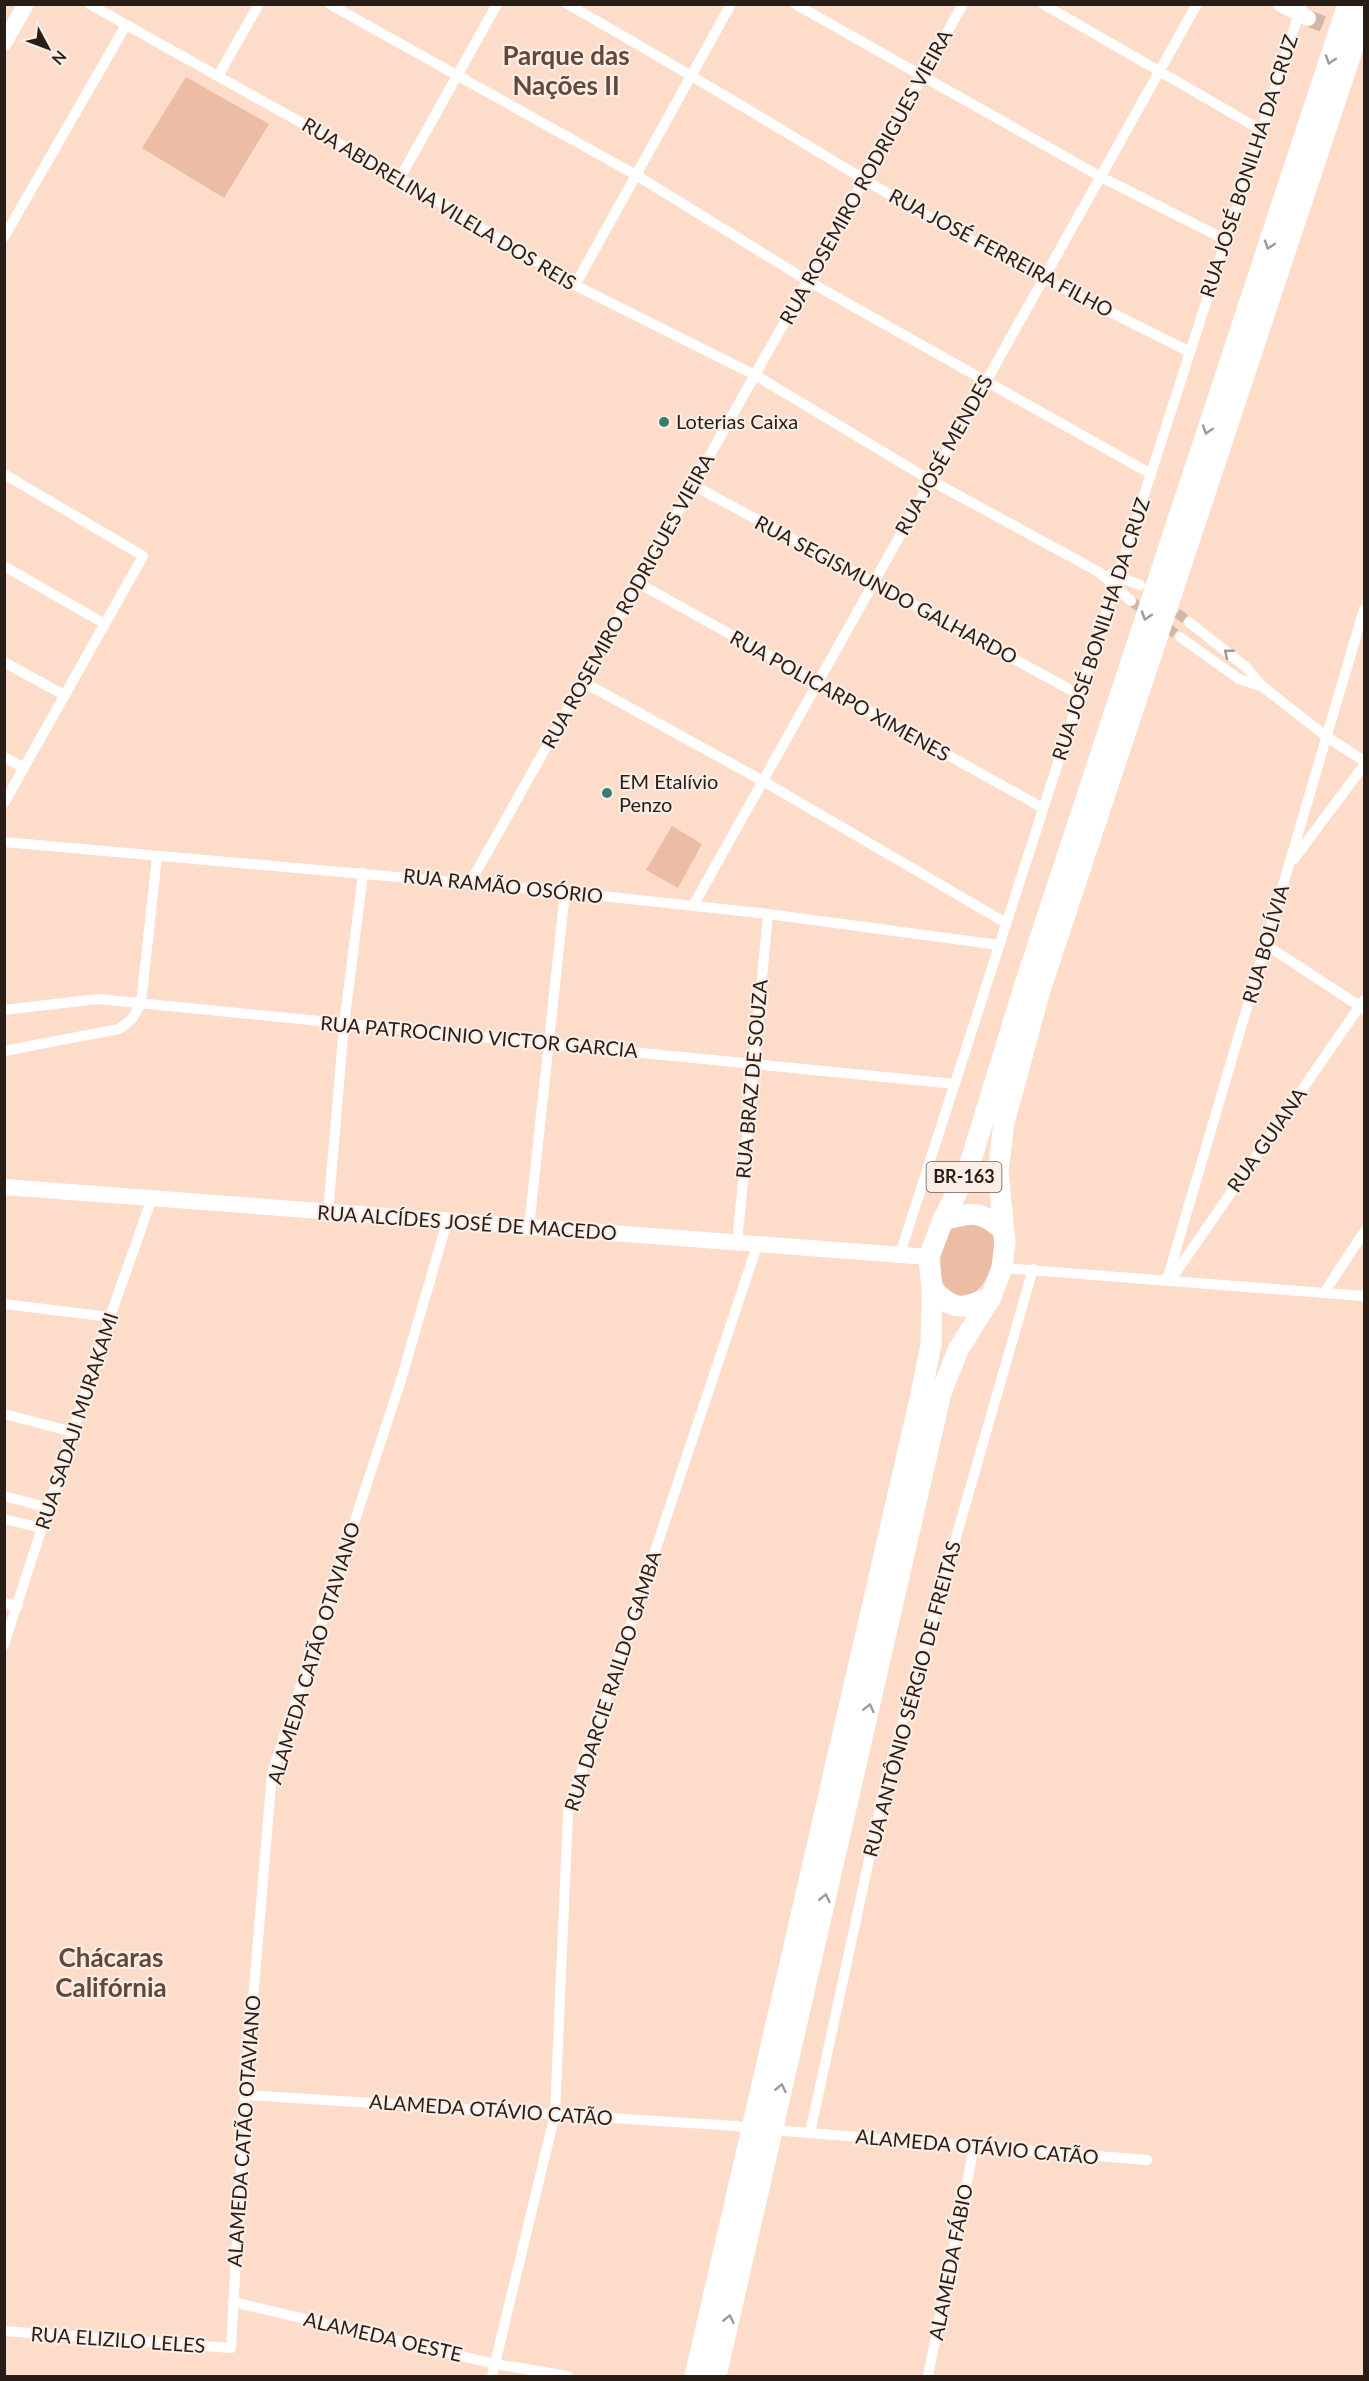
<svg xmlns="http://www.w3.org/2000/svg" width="1369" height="2381" viewBox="0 0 1369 2381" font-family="Lato,sans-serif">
<rect width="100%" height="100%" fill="#fddcca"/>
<g fill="#ecbda4">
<path d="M186,77L269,124L224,198L142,148Z"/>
<path d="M672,826L702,844L678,888L646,870Z"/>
<path d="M969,1215L993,1235C997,1258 988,1291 963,1299C958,1297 950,1294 947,1290C935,1275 940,1239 953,1225C957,1221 964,1218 969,1215Z"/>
</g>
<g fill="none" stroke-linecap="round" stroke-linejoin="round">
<g stroke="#d3b6a6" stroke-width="10" stroke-dasharray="10 5" stroke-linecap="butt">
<path d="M1131,601L1180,637"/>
<path d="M1165,604L1189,622"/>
</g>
<path stroke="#d3b6a6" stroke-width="16" stroke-dasharray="16 8" stroke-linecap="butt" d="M1308,18L1350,35"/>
<g stroke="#fff" stroke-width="10">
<path d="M89,4L400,178L575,285L755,375L930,480L1099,572L1131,601"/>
<path d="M329,4L636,175L808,281L1151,474"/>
<path d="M567,4C668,61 766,120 865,180C970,243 1080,297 1190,352"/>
<path d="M795,4L1101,177L1226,240"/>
<path d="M1043,4L1261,130"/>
<path d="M218,76L259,4"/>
<path d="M400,178L497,4"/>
<path d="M4,237L126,25"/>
<path d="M575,285L731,4"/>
<path d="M4,474L143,556L4,803"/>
<path d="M693,485L1080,695"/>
<path d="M4,566L105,624"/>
<path d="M1111,574L1140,585"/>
<path d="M638,583L1043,808"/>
<path d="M1189,622L1247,668L1263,687L1327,737L1364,761"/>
<path d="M1180,637L1239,679L1263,687"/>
<path d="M4,662L64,695"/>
<path d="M583,682L763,781L1006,923"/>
<path d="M4,757L24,768"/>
<path d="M4,842L565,892L768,914L999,945"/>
<path d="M1294,859L1364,765"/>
<path d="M470,883L963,4"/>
<path d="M693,906L1197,4"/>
<path d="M1266,945L1364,1009"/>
<path d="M4,1010L98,999L955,1084"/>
<path d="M4,1051L119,1029L132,1019L141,1003L157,857"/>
<path d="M328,1213L344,1025L363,873"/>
<path d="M529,1227L565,892"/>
<path d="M737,1244L768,914"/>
<path d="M900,1254L1302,4"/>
<path d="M1002,1268L1364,1296"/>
<path d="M1172,1278L1364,1000"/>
<path d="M1167,1280L1364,609"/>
<path d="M1324,1293L1364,1232"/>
<path d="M4,1304L110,1317"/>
<path d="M4,1414L73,1432"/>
<path d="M4,1496L49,1508"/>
<path d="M4,1519L42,1528"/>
<path d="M4,1603L18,1606"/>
<path d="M4,1645L110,1317L152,1198"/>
<path d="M245,2095L736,2126L752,2129"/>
<path d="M772,2130L1147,2160"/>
<path d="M810,2133L886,1781L1033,1269"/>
<path d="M233,2302L495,2364L568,2376"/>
<path d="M4,2331L231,2348L245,2095L272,1773L401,1380L447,1222"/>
<path d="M492,2376L555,2114L568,1812L757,1246"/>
<path d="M928,2376L974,2147"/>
</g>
<g stroke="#fff" stroke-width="16">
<path d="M1281,4L1308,18"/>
<path d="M4,43L26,4"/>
<path d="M4,1187L929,1257"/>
</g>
<g stroke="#fff" stroke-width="21">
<path d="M943,1220C971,1213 979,1209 1002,1229"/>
<path d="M932,1289C955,1312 962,1309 991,1297"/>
<path d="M695,2376L920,1399L931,1345L932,1289L929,1257L943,1220L969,1167L1025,984L1348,4"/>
<path d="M716,2376L941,1393L958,1350L991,1297L1002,1268L1005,1242L998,1171L1004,1123L1040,990L1364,14"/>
</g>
</g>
<defs><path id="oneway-chevron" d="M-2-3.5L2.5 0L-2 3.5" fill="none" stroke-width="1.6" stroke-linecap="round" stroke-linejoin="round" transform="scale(1.5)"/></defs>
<g stroke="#9f9997">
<use href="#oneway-chevron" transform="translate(1330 60) rotate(108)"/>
<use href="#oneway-chevron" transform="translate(1269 245) rotate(108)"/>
<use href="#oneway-chevron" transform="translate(1207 430) rotate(108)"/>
<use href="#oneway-chevron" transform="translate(1146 616) rotate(108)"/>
<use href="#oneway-chevron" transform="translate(1228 653) rotate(-141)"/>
<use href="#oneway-chevron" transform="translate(869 1708) rotate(-77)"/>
<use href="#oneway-chevron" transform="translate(825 1898) rotate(-77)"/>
<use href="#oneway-chevron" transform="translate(781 2088) rotate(-77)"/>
<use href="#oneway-chevron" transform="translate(729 2319) rotate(-77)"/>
</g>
<g fill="#3a7c6e" stroke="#fbeee6" stroke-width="2">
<circle cx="664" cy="422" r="6"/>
<circle cx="607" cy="793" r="6"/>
</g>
<g text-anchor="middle" stroke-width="4.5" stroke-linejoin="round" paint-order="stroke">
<rect fill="#fbeee6" stroke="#685c55" stroke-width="1.5" x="926.5" y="1162" width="75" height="30" rx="4.5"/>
<g font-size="18" font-weight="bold" fill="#291d17">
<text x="964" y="1183">BR-163</text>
</g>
<g font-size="20" fill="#291d17" stroke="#fbeee6">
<text transform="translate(1249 166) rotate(-72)" y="7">RUA JOSÉ BONILHA DA CRUZ</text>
<text transform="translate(866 177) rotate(-61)" y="7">RUA ROSEMIRO RODRIGUES VIEIRA</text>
<text transform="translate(439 204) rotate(31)" y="7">RUA ABDRELINA VILELA DOS REIS</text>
<text transform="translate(1001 253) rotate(28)" y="7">RUA JOSÉ FERREIRA FILHO</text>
<text transform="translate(944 455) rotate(-61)" y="7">RUA JOSÉ MENDES</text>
<text transform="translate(886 590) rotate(28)" y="7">RUA SEGISMUNDO GALHARDO</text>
<text transform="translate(628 601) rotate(-61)" y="7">RUA ROSEMIRO RODRIGUES VIEIRA</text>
<text transform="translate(1101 629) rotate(-72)" y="7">RUA JOSÉ BONILHA DA CRUZ</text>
<text transform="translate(840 696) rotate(29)" y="7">RUA POLICARPO XIMENES</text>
<text transform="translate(503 886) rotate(6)" y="7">RUA RAMÃO OSÓRIO</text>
<text transform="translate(1266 944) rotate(-74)" y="7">RUA BOLÍVIA</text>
<text transform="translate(479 1037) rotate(5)" y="7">RUA PATROCINIO VICTOR GARCIA</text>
<text transform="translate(752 1079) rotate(-85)" y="7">RUA BRAZ DE SOUZA</text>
<text transform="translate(1267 1140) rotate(-55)" y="7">RUA GUIANA</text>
<text transform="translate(467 1223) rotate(4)" y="7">RUA ALCÍDES JOSÉ DE MACEDO</text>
<text transform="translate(77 1421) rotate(-72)" y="7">RUA SADAJI MURAKAMI</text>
<text transform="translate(314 1653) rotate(-73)" y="7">ALAMEDA CATÃO OTAVIANO</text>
<text transform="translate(613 1681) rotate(-72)" y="7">RUA DARCIE RAILDO GAMBA</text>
<text transform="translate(912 1699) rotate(-75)" y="7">RUA ANTÔNIO SÉRGIO DE FREITAS</text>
<text transform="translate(491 2110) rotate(4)" y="7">ALAMEDA OTÁVIO CATÃO</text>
<text transform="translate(244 2131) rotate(-86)" y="7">ALAMEDA CATÃO OTAVIANO</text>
<text transform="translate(977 2147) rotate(5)" y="7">ALAMEDA OTÁVIO CATÃO</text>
<text transform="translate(951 2262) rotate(-79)" y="7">ALAMEDA FÁBIO</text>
<text transform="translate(383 2337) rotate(13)" y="7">ALAMEDA OESTE</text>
<text transform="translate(118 2340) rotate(4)" y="7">RUA ELIZILO LELES</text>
</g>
<g font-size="20" fill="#291d17" stroke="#fbeee6" text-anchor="start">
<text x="676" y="429">Loterias Caixa</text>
<text x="619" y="789">EM Etalívio<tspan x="619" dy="23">Penzo</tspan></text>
</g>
<g font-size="26" font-weight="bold" fill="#634839" stroke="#fbeee6">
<text x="566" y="65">Parque das<tspan x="566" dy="30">Nações II</tspan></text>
<text x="111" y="1967">Chácaras<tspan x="111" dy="30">Califórnia</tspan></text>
</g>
</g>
<rect width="1369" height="2381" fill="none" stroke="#291d17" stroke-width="12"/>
<g transform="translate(48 48) rotate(131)" stroke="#fbeee6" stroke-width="4.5" paint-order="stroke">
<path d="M0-4.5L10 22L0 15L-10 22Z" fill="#291d17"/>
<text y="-9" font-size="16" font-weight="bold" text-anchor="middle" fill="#291d17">N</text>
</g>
</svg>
